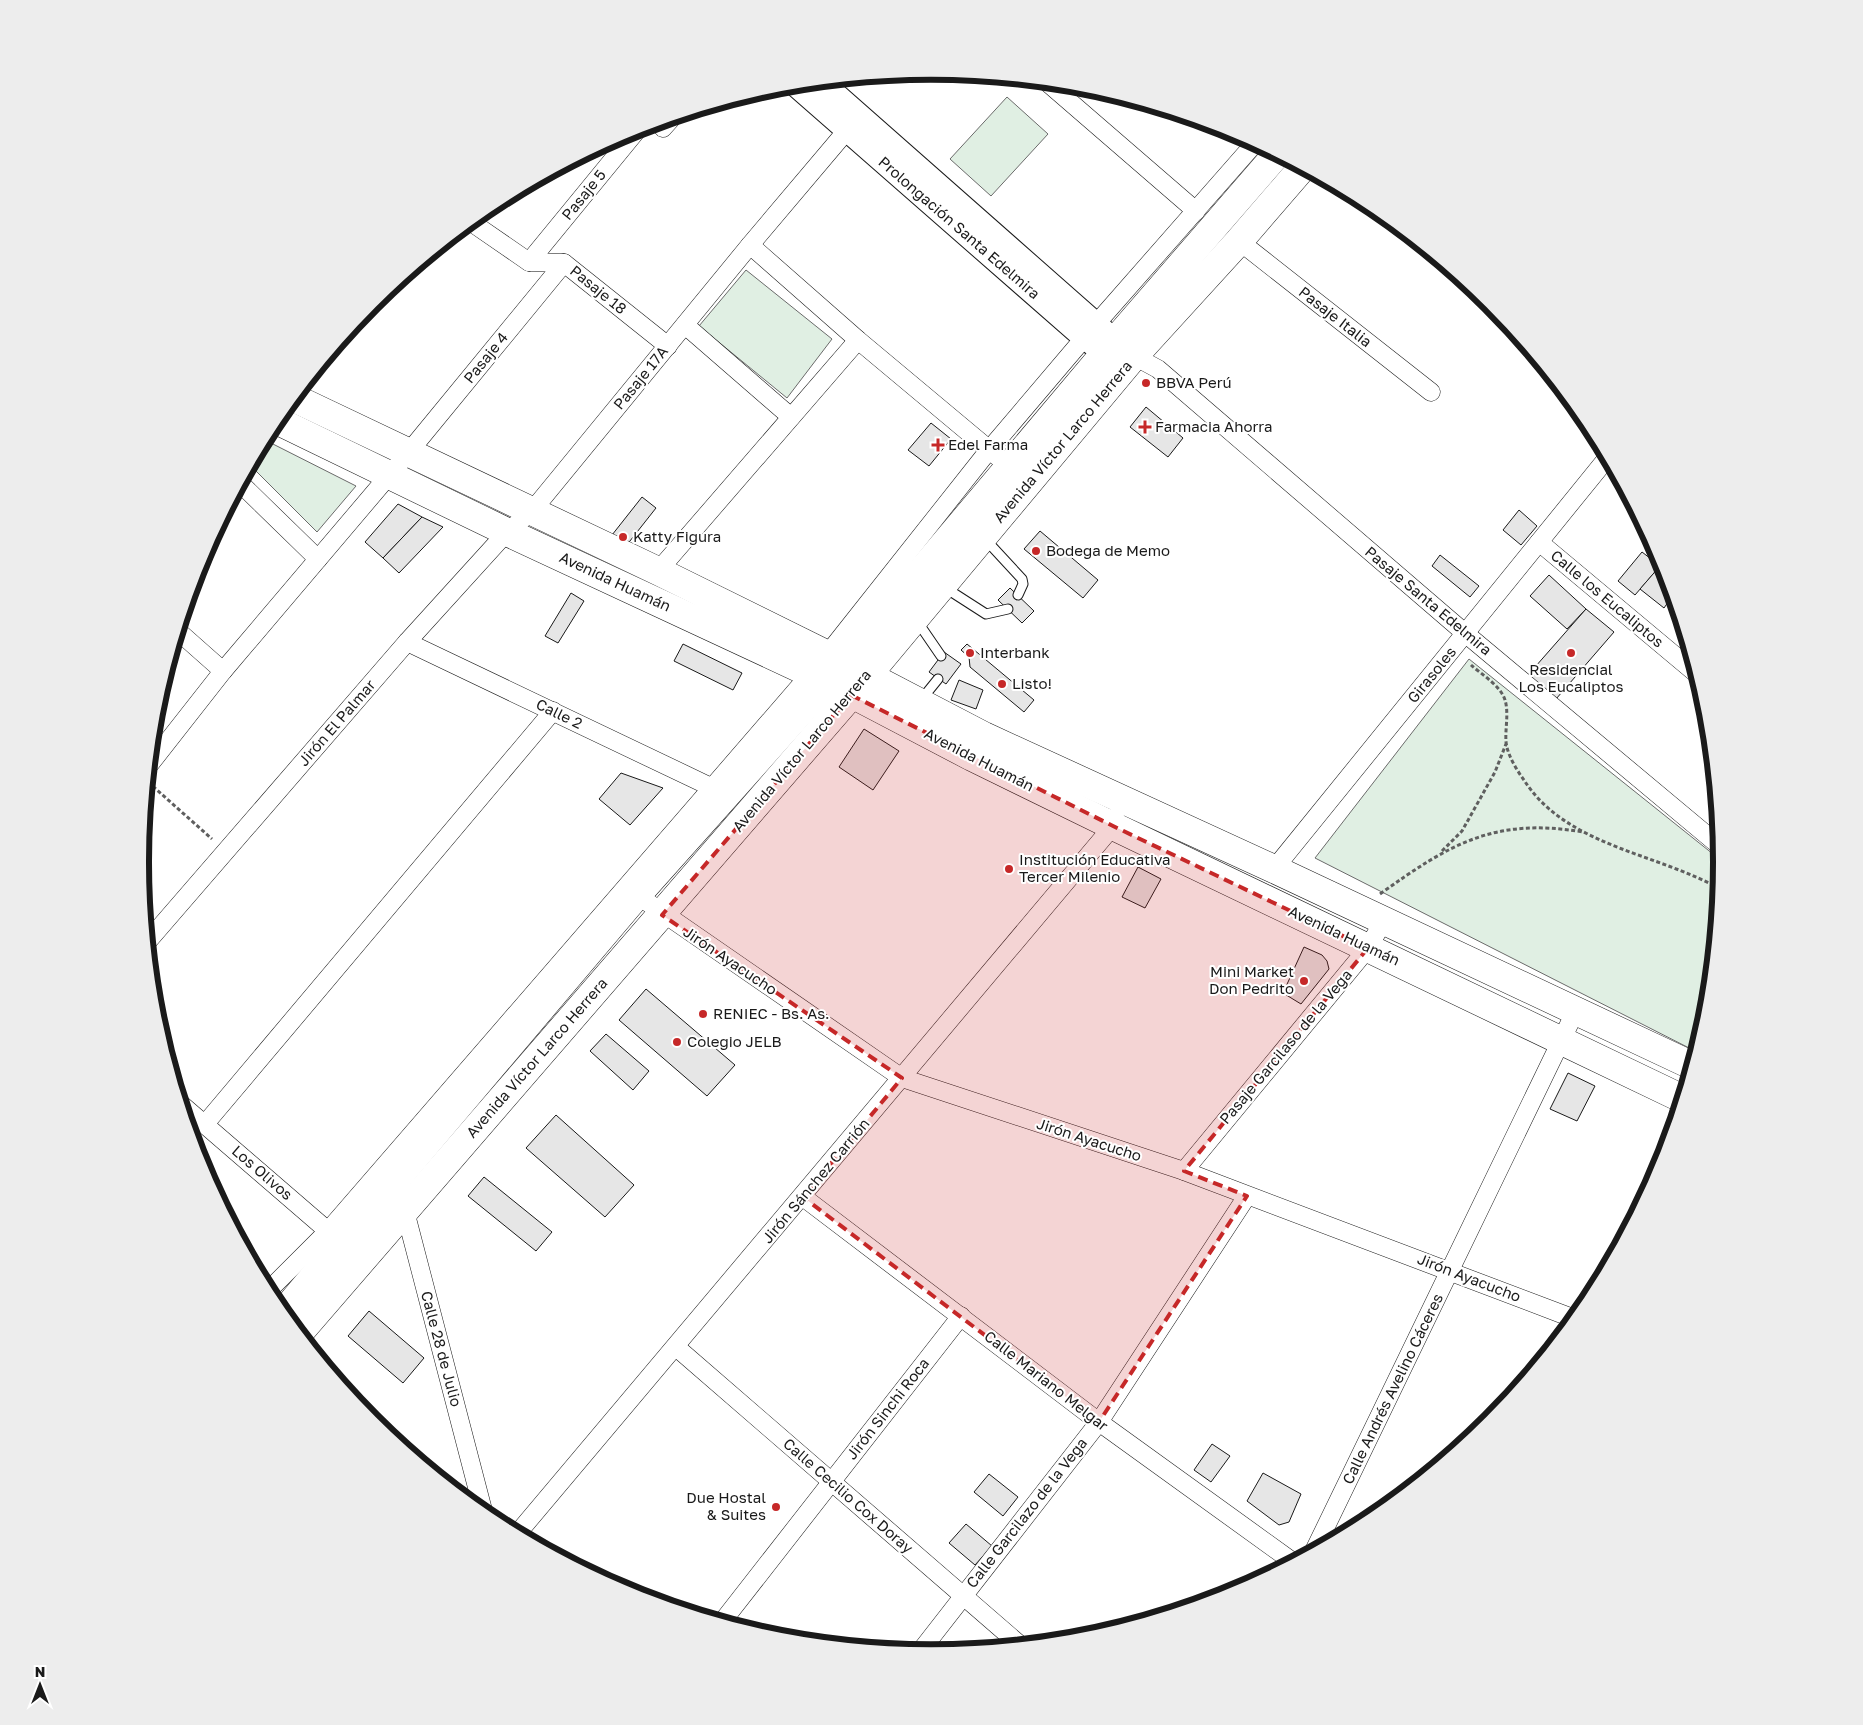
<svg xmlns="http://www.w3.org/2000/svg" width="1863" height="1725" viewBox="0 0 1863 1725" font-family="'Golos Text',sans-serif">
<rect width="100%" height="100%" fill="#fff"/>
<g fill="#e0efe3" stroke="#6a6a6a">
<path d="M1007,97L1048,134L991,196L950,159Z"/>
<path d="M746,270L832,339L787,398L699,326Z"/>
<path d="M265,440L356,486L317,532L251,466Z"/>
<path d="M1469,659L1723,862L1707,1017L1697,1052L1315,858Z"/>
</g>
<g fill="#e6e6e6" stroke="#1a1a1a">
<path d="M1353,195L1371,205L1377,209L1373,213Z"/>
<path d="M1146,407L1183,438L1168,457L1130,427Z"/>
<path d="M931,423L951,439L929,466L908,450Z"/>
<path d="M642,497L656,508L626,546L612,535Z"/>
<path d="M398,504L422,517L383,558L365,542Z"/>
<path d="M1519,510L1537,526L1521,545L1503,530Z"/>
<path d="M422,517L443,527L399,573L383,558Z"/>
<path d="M1040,531L1098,580L1083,598L1024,549Z"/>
<path d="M1642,552L1660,566L1635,595L1618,581Z"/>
<path d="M1440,555L1479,586L1470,597L1432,566Z"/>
<path d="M1660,566L1666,572L1673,595L1664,608L1640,589Z"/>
<path d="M1549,575L1586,609L1567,629L1530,596Z"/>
<path d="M1010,588L1034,611L1022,623L998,600Z"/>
<path d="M571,593L584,601L558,643L545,636Z"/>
<path d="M1586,609L1614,632L1556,699L1528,675Z"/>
<path d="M683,644L742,673L733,690L674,661Z"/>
<path d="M967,644L1034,700L1024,712L970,667L969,657L961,650Z"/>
<path d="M944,652L961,664L946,684L929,672Z"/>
<path d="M959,680L983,690L976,709L951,700Z"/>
<path d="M864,729L899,751L873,790L839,767Z"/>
<path d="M621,773L663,788L630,825L599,799Z"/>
<path d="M1138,867L1161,879L1145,908L1122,897Z"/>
<path d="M1304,947L1322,955L1327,961L1329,969L1301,1004L1283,993Z"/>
<path d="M646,989L735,1065L707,1096L619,1020Z"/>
<path d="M606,1034L649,1071L633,1090L590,1051Z"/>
<path d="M1568,1073L1595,1086L1577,1121L1550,1109Z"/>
<path d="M556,1115L634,1185L605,1217L526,1148Z"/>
<path d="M484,1177L552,1232L536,1251L468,1196Z"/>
<path d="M369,1311L424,1358L403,1383L348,1336Z"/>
<path d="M1212,1444L1230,1456L1211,1482L1194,1470Z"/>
<path d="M1263,1473L1301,1494L1289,1522L1279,1525L1247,1501Z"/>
<path d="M989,1474L1018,1497L1003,1516L974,1492Z"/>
<path d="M966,1524L992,1546L975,1565L949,1543Z"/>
</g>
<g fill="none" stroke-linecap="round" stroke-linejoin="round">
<g stroke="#1a1a1a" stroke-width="11">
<g id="service">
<path d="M985,539L1022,579L1023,584L1018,595"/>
<path d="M944,587L986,614L1008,609"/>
<path d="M917,621L941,656"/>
<path d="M921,700L938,679"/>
</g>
</g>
<g stroke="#1a1a1a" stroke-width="19">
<g id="minor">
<path d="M1048,83L1196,211"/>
<path d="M659,122L663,128L671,119"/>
<path d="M471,222L529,262L564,263L668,346"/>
<path d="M1239,241L1431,392"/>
<path d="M750,245L858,340L998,457"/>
<path d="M529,262L638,129"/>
<path d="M685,325L791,417"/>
<path d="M1134,356L1158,369L1466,634L1721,847"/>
<path d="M241,484L318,559"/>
<path d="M1539,542L1698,675"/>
<path d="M658,571L858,340"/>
<path d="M179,632L223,671"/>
<path d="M407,642L711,787"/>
<path d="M150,764L223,671L408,453L564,263"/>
<path d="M1274,869L1608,457"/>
<path d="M637,895L902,1078L1184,1171L1575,1319"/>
<path d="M148,941L407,642L507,532L532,511L750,245L854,122"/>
<path d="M182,1105L328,1231L338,1237"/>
<path d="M205,1124L553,711"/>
<path d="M1184,1171L1368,948L1384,920"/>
<path d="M803,1197L1099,1422L1293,1562"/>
<path d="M400,1207L405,1211L484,1514"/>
<path d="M268,1291L328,1231L826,656L989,450L1096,324L1255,143"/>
<path d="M676,1347L1020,1645"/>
<path d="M517,1534L1113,826L1115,817"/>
<path d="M1314,1551L1576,1010"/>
<path d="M722,1622L961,1316"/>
<path d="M919,1653L1099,1422L1247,1196"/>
</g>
</g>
<g stroke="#1a1a1a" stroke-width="24">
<g id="tertiary">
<path d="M822,82L1127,351"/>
<path d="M795,85L1084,338L1118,363"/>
</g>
</g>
<g stroke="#1a1a1a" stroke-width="29">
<g id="primary">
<path d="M294,398L658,571L844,663L984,736L1274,869L1693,1066"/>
<path d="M276,420L507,532L827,681L972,757L1113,826L1683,1099"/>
<path d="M283,1313L637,895L844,663L1115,341L1277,154"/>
<path d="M299,1333L851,695L1134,356L1239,241L1302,168"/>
</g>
</g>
<g stroke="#5f5f5f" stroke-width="3" stroke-dasharray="4 2.5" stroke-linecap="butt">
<path d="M1471,665C1481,674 1501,686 1505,700C1509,713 1505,729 1506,742C1508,758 1519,773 1528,786C1572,847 1659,854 1720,889"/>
<path d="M148,782L212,839"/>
<path d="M1442,851L1462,831L1495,772L1506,744"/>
<path d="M1380,894C1450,844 1494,817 1583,832"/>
</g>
<use href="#service" stroke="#fff" stroke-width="9"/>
<use href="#minor" stroke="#fff" stroke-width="18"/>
<use href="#tertiary" stroke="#fff" stroke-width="22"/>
<use href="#primary" stroke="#fff" stroke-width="28"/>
</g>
<path fill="#c62828" fill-opacity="0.2" stroke="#c62828" stroke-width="4" stroke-dasharray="10 6" stroke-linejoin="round" d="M851,695L1113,826L1368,948L1184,1171L1247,1196L1099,1422L803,1197L902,1078L662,915Z"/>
<g fill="#c62828" stroke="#fff" stroke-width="2">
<circle cx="1146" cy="383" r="5"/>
<path d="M1142.5 419.5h5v5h5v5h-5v5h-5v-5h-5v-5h5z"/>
<path d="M935.5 437.5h5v5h5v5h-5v5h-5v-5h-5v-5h5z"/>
<circle cx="623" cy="537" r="5"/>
<circle cx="1036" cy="551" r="5"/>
<circle cx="970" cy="653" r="5"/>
<circle cx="1571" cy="653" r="5"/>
<circle cx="1002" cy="684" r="5"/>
<circle cx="1009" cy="869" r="5"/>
<circle cx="1304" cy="981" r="5"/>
<circle cx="703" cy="1014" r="5"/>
<circle cx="677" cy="1042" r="5"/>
<circle cx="776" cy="1507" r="5"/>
</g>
<g text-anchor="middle" stroke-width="4" stroke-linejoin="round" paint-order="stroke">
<g font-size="15" fill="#1a1a1a" stroke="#fff">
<text transform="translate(584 195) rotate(-51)" y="5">Pasaje 5</text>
<text transform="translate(959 228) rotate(41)" y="5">Prolongación Santa Edelmira</text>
<text transform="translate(598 290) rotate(39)" y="5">Pasaje 18</text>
<text transform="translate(1335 317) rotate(38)" y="5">Pasaje Italia</text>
<text transform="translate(486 358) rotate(-51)" y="5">Pasaje 4</text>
<text transform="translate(641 378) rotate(-51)" y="5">Pasaje 17A</text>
<text transform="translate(1063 442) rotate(-50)" y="5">Avenida Víctor Larco Herrera</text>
<text transform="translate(615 582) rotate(25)" y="5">Avenida Huamán</text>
<text transform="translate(1607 599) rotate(40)" y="5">Calle los Eucaliptos</text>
<text transform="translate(1428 601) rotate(40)" y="5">Pasaje Santa Edelmira</text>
<text transform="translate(1432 675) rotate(-51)" y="5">Girasoles</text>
<text transform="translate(559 714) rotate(26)" y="5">Calle 2</text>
<text transform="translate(337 723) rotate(-49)" y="5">Jirón El Palmar</text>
<text transform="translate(802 751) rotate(-50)" y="5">Avenida Víctor Larco Herrera</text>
<text transform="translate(979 760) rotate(27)" y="5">Avenida Huamán</text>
<text transform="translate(1344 936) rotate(25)" y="5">Avenida Huamán</text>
<text transform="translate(730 961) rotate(34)" y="5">Jirón Ayacucho</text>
<text transform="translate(1286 1047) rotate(-50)" y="5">Pasaje Garcilaso de la Vega</text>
<text transform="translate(537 1058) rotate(-49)" y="5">Avenida Víctor Larco Herrera</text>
<text transform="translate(1089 1140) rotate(18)" y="5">Jirón Ayacucho</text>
<text transform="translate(262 1173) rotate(41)" y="5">Los Olivos</text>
<text transform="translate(816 1181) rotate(-50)" y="5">Jirón Sánchez Carrión</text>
<text transform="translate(1469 1278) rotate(21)" y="5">Jirón Ayacucho</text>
<text transform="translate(441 1349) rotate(75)" y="5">Calle 28 de Julio</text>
<text transform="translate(1046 1381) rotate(38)" y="5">Calle Mariano Melgar</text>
<text transform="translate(1393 1389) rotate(-64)" y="5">Calle Andrés Avelino Cáceres</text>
<text transform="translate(888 1409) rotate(-52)" y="5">Jirón Sinchi Roca</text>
<text transform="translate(848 1496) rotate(41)" y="5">Calle Cecilio Cox Doray</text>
<text transform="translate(1027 1513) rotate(-52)" y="5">Calle Garcilazo de la Vega</text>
</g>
<g font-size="15" fill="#1a1a1a" stroke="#fff" text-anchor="start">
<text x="1156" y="388">BBVA Perú</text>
<text x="1155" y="432">Farmacia Ahorra</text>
<text x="948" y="450">Edel Farma</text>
<text x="633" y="542">Katty Figura</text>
<text x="1046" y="556">Bodega de Memo</text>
<text x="980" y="658">Interbank</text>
<text x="1571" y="675" text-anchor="middle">Residencial<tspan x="1571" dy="17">Los Eucaliptos</tspan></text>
<text x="1012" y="689">Listo!</text>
<text x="1019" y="865">Institución Educativa<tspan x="1019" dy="17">Tercer Milenio</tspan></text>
<text x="1294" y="977" text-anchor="end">Mini Market<tspan x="1294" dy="17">Don Pedrito</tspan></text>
<text x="713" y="1019">RENIEC - Bs. As.</text>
<text x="687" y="1047">Colegio JELB</text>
<text x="766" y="1503" text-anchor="end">Due Hostal<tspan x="766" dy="17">&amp; Suites</tspan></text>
</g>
</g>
<path d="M0 0H1863V1725H0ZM149 862a782 782 0 1 1 1564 0a782 782 0 1 1-1564 0Z" fill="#ededed" fill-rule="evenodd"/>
<path fill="none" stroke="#1a1a1a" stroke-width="6" d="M149 862a782 782 0 1 1 1564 0a782 782 0 1 1-1564 0Z"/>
<g transform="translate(40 1685)" stroke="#ffffff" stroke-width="4" paint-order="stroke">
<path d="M0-4L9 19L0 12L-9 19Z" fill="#1a1a1a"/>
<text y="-8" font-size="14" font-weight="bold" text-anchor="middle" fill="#1a1a1a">N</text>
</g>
</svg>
